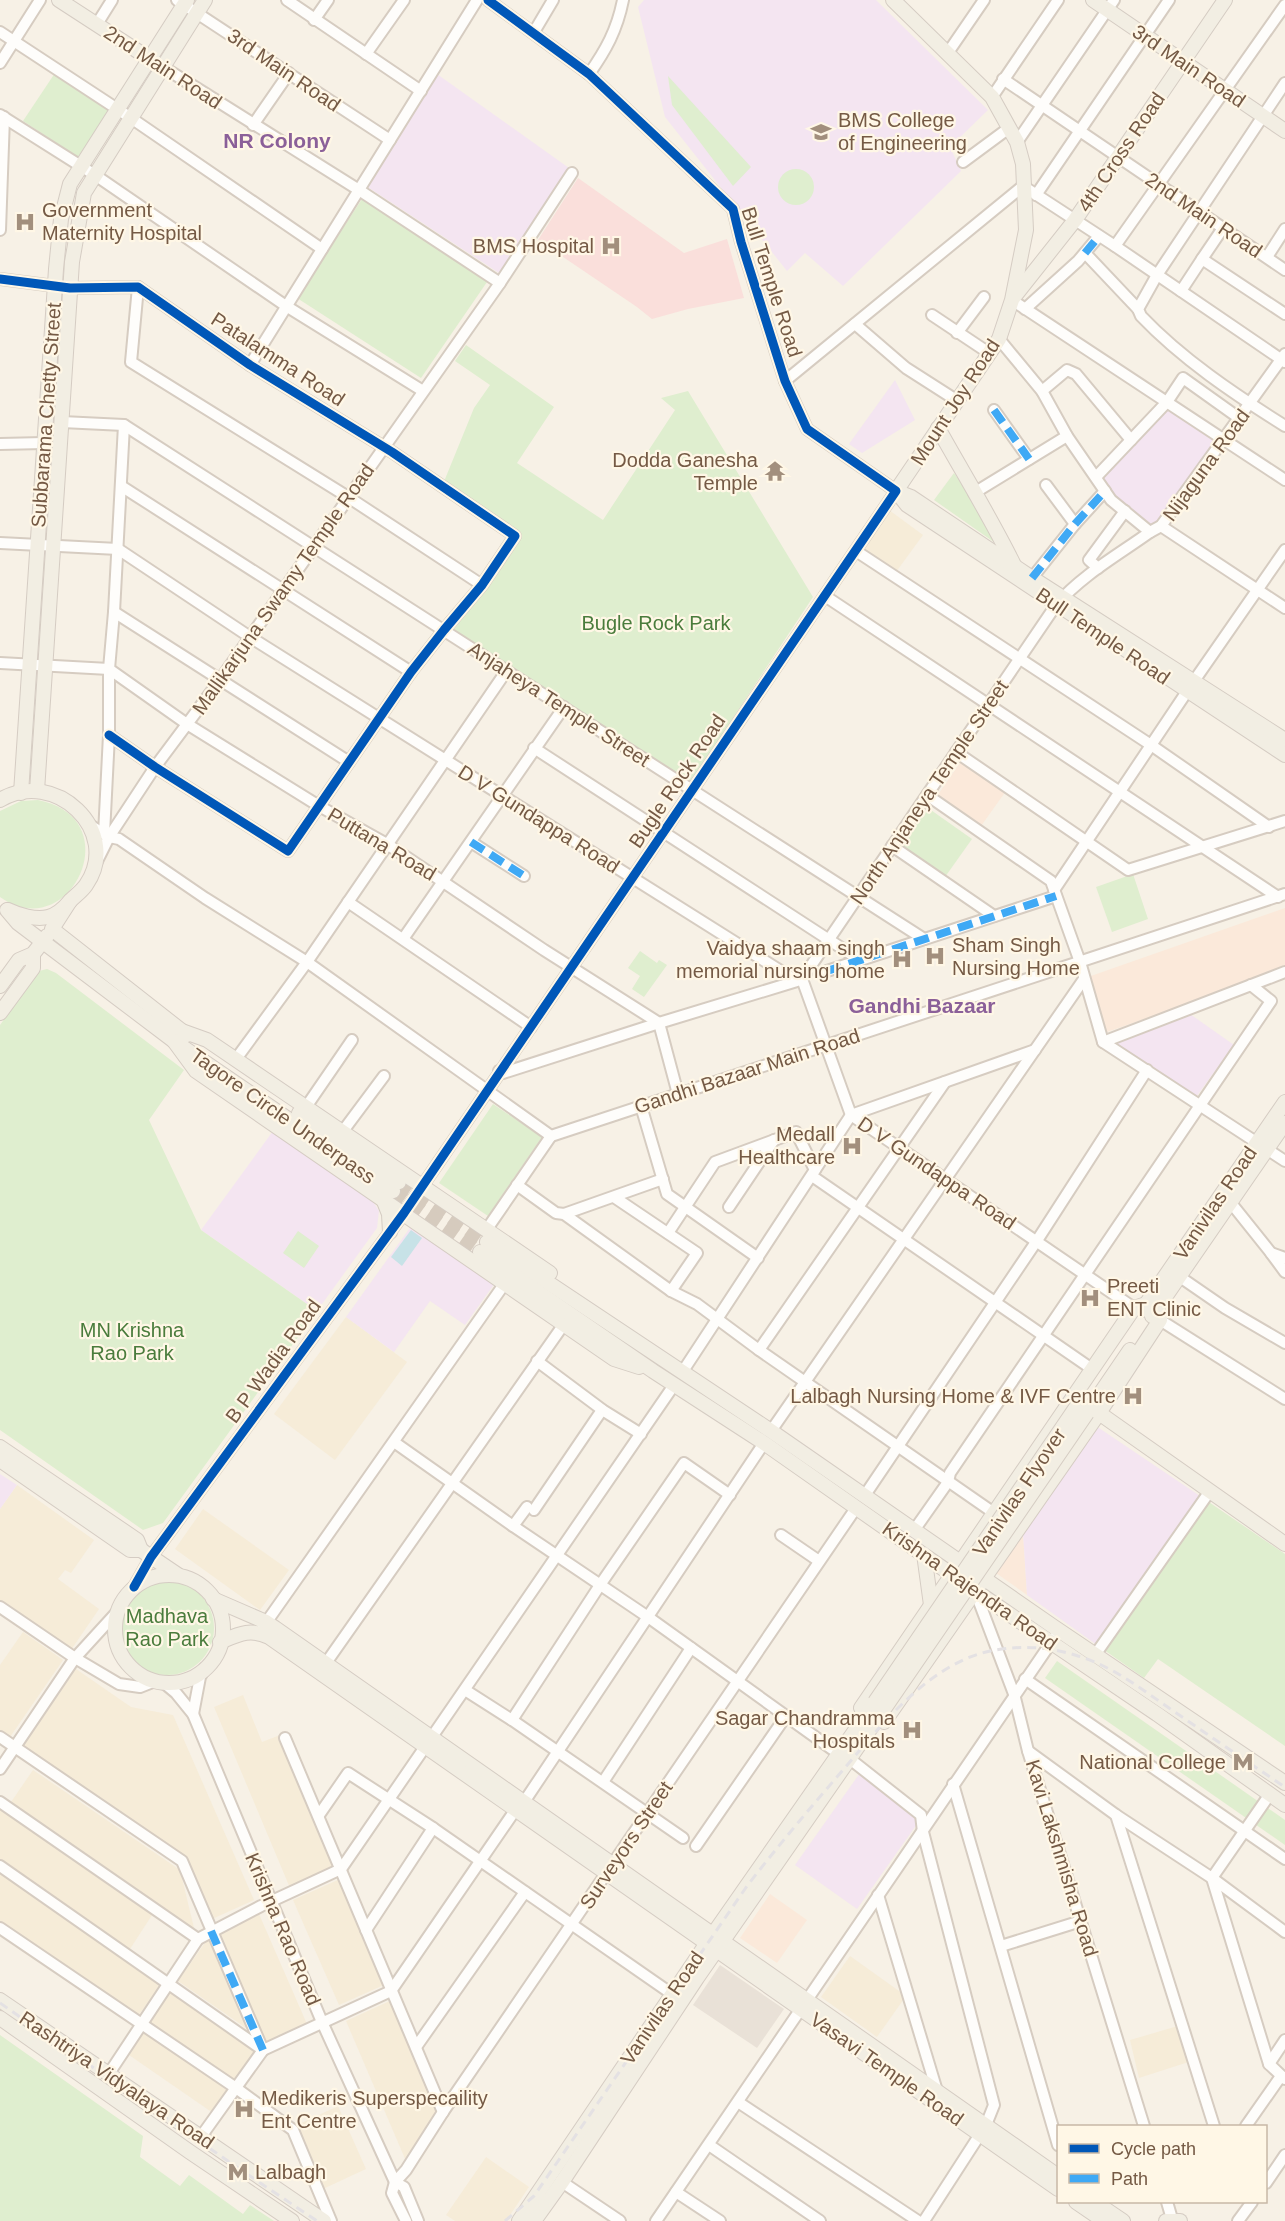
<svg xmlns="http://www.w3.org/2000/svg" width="1285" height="2221" viewBox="0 0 1285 2221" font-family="Arial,sans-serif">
<rect width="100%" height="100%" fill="#f7f1e6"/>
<g fill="#f6ecd8">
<path d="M889,510L923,535L896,572L862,548Z"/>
<path d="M346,1317L407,1362L335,1460L274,1414Z"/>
<path d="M17,1485L94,1540L71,1573L65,1570L58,1579L99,1609L71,1650L0,1600V1509Z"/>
<path d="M203,1509L289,1570L260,1610L175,1549Z"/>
<path d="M23,1632L63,1660L10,1737L0,1730V1665Z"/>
<path d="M76,1669L131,1707L173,1715L254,1900L210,1920L188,1863L23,1747Z"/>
<path d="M243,1695L262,1742L280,1735L336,1868L290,1888L214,1707Z"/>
<path d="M33,1770L180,1870L195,1932L9,1805Z"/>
<path d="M3,1806L154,1912L130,1949L0,1860V1810Z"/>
<path d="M0,1872L161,1984L136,2019L0,1924Z"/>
<path d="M340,1879L386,1984L339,2005L293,1900Z"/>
<path d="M259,1914L307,2024L263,2043L215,1936Z"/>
<path d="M209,1937L249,2030L178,1981Z"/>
<path d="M850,1956L906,1996L877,2037L821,1997Z"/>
<path d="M172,1990L257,2049L233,2084L147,2025Z"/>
<path d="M392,2000L438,2113L406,2161L346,2021Z"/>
<path d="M1188,2023L1198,2059L1139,2078L1130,2040Z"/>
<path d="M146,2030L230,2088L213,2113L129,2055Z"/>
<path d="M338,2106L366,2169L323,2189L295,2126Z"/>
<path d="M486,2157L529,2187L506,2221H455L446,2215Z"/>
</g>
<g fill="#fbe9da">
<path d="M962,760L1006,791L981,826L937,796Z"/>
<path d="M1285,908V970L1107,1032L1088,977Z"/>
<path d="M1023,1533L1027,1595L996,1573Z"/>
<path d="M770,1894L807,1920L777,1963L740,1938Z"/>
</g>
<path fill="#e9e1d7" d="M720,1965L784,2009L757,2048L693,2005Z"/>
<g fill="#f4e5f1">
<path d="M644,0H876L988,110L950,147L961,171L843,286L805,253L787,271L665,117L638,7Z"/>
<path d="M437,74L569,168L499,273L366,186Z"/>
<path d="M895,380L915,420L862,453L849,444Z"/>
<path d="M1167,405L1220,440L1163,517L1148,528L1112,496L1098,477Z"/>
<path d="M1190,1014L1234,1045L1196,1097L1112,1041Z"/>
<path d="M273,1131L372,1200L379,1211L377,1228L317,1311L201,1230Z"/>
<path d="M412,1225L495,1283L465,1325L430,1301L394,1352L346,1317Z"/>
<path d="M1096,1426L1200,1496L1097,1645L1027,1595L1023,1533Z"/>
<path d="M0,1474L17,1485L0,1509Z"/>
<path d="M860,1773L922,1817L857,1909L795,1865Z"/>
</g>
<path fill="#fadfdb" d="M578,178L684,253L727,239L744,298L688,309L652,319L637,307L538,240Z"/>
<g fill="#dfeecf">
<path d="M55,73L110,109L78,157L23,121Z"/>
<path d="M668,76L751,167L733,186L672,105Z"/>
<circle cx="796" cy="187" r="18"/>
<path d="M362,199L487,282L421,378L297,298Z"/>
<path d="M466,345L554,407L517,463L603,520L675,410L661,398L688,391L813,597L690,783L450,627L518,534L443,484L474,408L490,385L455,361Z"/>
<path d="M954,473L979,508L1001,547L934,500Z"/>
<path d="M38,800C131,818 70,947 0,897V811L21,801Z"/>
<path d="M928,808L972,839L945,877L901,846Z"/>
<path d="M1133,874L1148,919L1112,932L1096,887Z"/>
<path d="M640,951L657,963L659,960L667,965L644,997L632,989L640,976L628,968Z"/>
<path d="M47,969L56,973L184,1070L149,1120L201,1230L317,1311L163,1523L143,1530L0,1430V1025L39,971Z"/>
<path d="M493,1104L542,1137L488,1216L439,1183Z"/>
<path d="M298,1231L319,1246L304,1268L283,1253Z"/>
<path d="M1200,1496L1285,1554V1746L1158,1659L1144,1678L1097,1645Z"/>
<circle cx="167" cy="1628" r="47"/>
<path d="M1057,1661L1285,1820V1845L1045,1678Z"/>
<path d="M0,2035L143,2136L140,2157L180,2186L189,2175L243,2214L250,2205L274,2221H0Z"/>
</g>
<path fill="#c7e2e7" d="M411,1230L422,1238L402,1266L391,1257Z"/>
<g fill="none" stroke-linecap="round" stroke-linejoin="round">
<g stroke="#d6cbbe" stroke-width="14" stroke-dasharray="14 7" stroke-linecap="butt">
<path d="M399,1182L487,1242"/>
<path d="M393,1191L480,1252"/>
</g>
<g stroke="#d6ccc1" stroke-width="14">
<g id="minor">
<path d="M177,0L390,140"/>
<path d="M287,0L421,91"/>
<path d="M314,20L328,0"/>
<path d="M97,24L112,0"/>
<path d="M0,32L131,118L322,249"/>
<path d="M534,32L553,0"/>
<path d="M366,54L404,0"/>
<path d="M947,54L984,0"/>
<path d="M0,63L40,0"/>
<path d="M163,67L359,190L500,283"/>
<path d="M589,74C606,50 617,30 623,0"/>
<path d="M1003,79L1285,270"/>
<path d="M1285,83L1157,275L1138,309L1141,316C1182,359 1234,394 1285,426"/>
<path d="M992,97L1058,0"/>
<path d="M0,115L95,175L286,306L423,391"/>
<path d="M253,125L289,73"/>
<path d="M1017,142L1114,0"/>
<path d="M963,162L1009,128"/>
<path d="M1036,195L1169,0"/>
<path d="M0,230L4,117"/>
<path d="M1115,246L1285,5"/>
<path d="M1085,253L1138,309"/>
<path d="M1267,257L1285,229"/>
<path d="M1202,259L1223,228"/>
<path d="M0,279L70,288L138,287L250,365L392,452L515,536L482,585L444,630L411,672L288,851L155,767L109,735"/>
<path d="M138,287L131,362L348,497L482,585"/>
<path d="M1181,291L1202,259L1285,314"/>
<path d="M1012,300L1285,480"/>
<path d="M1025,309L1078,261L1099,236"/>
<path d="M932,315L989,353"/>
<path d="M855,324L906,368L956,400"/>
<path d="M957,333L984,297"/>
<path d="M999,339L1042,391L1067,436L1111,500L1150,532"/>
<path d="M250,365L477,0"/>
<path d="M785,381L1023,186L1115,246L1285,362"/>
<path d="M1042,391L1067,370L1076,374L1131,440"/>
<path d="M994,410L1029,459"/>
<path d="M62,422L124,425L924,939"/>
<path d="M0,444L44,443"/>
<path d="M1096,477L1167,402L1183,378L1239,418"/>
<path d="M1046,485L1075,524"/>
<path d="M121,486L411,672"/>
<path d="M974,493L1067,436"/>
<path d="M1161,526L1285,608"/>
<path d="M0,543L118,549L250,637L795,980L802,979"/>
<path d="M856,551L1151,745L1269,827"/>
<path d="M1098,568L1089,560L1125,511"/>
<path d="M1032,578L1075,524L1105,491"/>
<path d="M825,596L1278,897"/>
<path d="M114,612L349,762"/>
<path d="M0,663L109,669L187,724L319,806L387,844L544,950L659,1023L678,1094"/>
<path d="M534,748L860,960"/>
<path d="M956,752L1128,870L1285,821"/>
<path d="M927,795L1051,881L1080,962L1103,1042L1285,1161"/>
<path d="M88,824L109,837L119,839L205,898L307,962L551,1136"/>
<path d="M104,834L109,735V669L114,612L124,425"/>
<path d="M471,842L524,876"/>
<path d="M892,846L994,916"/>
<path d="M96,863L109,837L155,767L220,680L500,283L572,173"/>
<path d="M1054,890L1194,681L1285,550"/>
<path d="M348,902L531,1027"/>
<path d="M403,939L564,707"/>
<path d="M827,971L1056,896"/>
<path d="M802,979L1056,605C1082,575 1118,555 1150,532L1161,526L1285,354"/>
<path d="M802,979L851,1115L1134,1308"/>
<path d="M1103,1042L1285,972"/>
<path d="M236,1059L307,962L507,670"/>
<path d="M499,1071L503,1073L659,1023L797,981"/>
<path d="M641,1106L667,1194L758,1258"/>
<path d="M306,1107L352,1040"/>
<path d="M851,1115L1035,1050"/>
<path d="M343,1131L384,1076"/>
<path d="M551,1136L1285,894"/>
<path d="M812,1176L1092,1369"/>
<path d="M517,1185L556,1213L564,1214L671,1291L697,1304L759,1350L994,1513"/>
<path d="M614,1197L697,1253L671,1291"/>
<path d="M1231,1203L1271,1253L1285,1258"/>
<path d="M729,1207L774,1140"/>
<path d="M564,1214L663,1179"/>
<path d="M487,1229L551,1136"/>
<path d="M668,1233L715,1162L796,1132L815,1170"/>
<path d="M1271,1253L1285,1272"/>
<path d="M1180,1277L1225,1308L1285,1343"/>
<path d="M1160,1320L1285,1399"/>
<path d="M759,1350L945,1082"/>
<path d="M537,1361L604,1411L641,1434"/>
<path d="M683,1371L851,1115"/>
<path d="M771,1431L1084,979"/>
<path d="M394,1442L513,1526L648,1617L832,1749"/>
<path d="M865,1495L1038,1239L1147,1070"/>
<path d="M534,1510L602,1410"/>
<path d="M513,1526L527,1507"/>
<path d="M915,1529L948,1482L950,1473L1271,1001L1251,985"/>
<path d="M781,1535L819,1561"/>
<path d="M134,1587L151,1557L404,1213L896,491L807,429L785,381L741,242L733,209L589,74L488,0"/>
<path d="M975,1591L1014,1694L1028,1751L1144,2126"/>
<path d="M0,1607L75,1658L119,1684L140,1687L155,1681"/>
<path d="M263,1627L505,1283"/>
<path d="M1095,1655L1210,1491"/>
<path d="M326,1663L564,1324"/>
<path d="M1025,1679L1285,1859"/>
<path d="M164,1683L176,1693L193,1714L322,2022L395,2182L404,2187L418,2221"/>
<path d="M465,1690L512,1720L683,1838"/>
<path d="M193,1714L200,1677L205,1668"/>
<path d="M512,1720L600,1585L684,1463L730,1495"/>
<path d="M0,1737L182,1861L263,2050"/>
<path d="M285,1738L443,2112"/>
<path d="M1028,1751L1116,1815L1212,1878L1285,1932"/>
<path d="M855,1763L921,1815L923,1832L994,2105L986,2125L924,2221"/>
<path d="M0,1769L75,1658L117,1612"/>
<path d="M603,1782L691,1648"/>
<path d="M953,1784L1058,2145"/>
<path d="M1270,1794L1212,1878L1269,2064L1285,2079"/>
<path d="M0,1802L198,1939"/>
<path d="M524,1802L764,1443"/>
<path d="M319,1815L348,1773L433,1828L672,1994"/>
<path d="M1116,1815L1214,2126"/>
<path d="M696,1846L786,1716"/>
<path d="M0,1866L263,2050"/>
<path d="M878,1895L937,2091"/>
<path d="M0,1928L236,2088L293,2130L331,2221"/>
<path d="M366,1930L433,1828"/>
<path d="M1001,1946L1081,1921"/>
<path d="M416,2047L525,1892"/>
<path d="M1269,2064L1285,2040"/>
<path d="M108,2075L198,1939L261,1906L341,1869L674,1385"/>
<path d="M738,2102L918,2221"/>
<path d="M1246,2126L1281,2076"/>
<path d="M200,2138L263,2050L391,1991L516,1809"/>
<path d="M709,2145L820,2221"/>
<path d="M395,2182L406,2170L443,2112L856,1508"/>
<path d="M395,2182L392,2193L406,2221"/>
<path d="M562,2182L620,2221"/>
<path d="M1266,2183L1285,2155"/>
<path d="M676,2192L720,2221"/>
<path d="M1167,2202L1172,2219"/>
<path d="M656,2221L1059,1631"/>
<path d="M1238,2221L1252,2202"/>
</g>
</g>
<g stroke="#d5ccc3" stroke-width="16">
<g id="major">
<path d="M59,0L156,63"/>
<path d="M893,0L992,97L1017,142L1023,164L1026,230L1012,300L999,339L896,491"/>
<path d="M1093,0L1285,131"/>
<path d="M1014,297L1075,220L1225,0"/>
<path d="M938,428C963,473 991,518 1014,565"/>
<path d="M896,491L907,505L1285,755"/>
<path d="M898,492L911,497L1032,578L1285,740"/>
<path d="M37,791L72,262L84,193L205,0"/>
<path d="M21,793L56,269L61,219L70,184L187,0"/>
<path d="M0,800C54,767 123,831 86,885C82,891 75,896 70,901C65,907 56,915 48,917C36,920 18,915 8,910"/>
<path d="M70,901L52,929L187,1035"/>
<path d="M7,910L18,923L174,1041L393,1191"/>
<path d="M0,986L19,960L33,954L47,936"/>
<path d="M0,1013L33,968V954"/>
<path d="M182,1031L207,1040L550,1273"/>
<path d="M174,1041L196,1071L614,1359L639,1367"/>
<path d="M299,1113L399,1182"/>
<path d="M383,1199L389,1214L390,1232"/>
<path d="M487,1242L771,1431L1054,1627L1285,1783"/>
<path d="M480,1252L653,1371L764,1443L975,1591L1157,1714L1285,1805"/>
<path d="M1142,1310L1285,1102"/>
<path d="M1152,1316L1285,1123"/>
<path d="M1087,1413L1130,1350"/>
<path d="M1099,1413L1285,1544"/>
<path d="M0,1447L137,1540L141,1550"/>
<path d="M0,1460L130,1550H141L178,1575"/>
<path d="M924,1554L931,1605"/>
<circle cx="169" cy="1629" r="54"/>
<path d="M213,1599L266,1622L275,1628L1058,2176"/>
<path d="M220,1642C239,1634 250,1628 269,1637L1058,2189"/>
<path d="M861,1708L1134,1308L1146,1304"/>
<path d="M884,1722L1099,1413L1160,1320L1157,1309"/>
<path d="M0,2000L324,2221"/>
<path d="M0,2018L190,2152L292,2221"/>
<path d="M1076,2202L1104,2221"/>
<path d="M1095,2202L1123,2221"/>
<path d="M519,2221L707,1943L875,1702"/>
<path d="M534,2221L562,2182L697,1978L884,1709"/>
<path d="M1166,2221H1180"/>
</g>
</g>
<use href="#minor" stroke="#fefdfb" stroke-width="10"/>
<use href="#major" stroke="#f2eee3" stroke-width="14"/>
<g stroke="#e4e1e3" stroke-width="3" stroke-dasharray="9 6" stroke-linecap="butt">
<path d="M0,2003L241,2170L317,2221"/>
<path d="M505,2221L534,2196L747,1886C778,1846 810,1808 843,1770C877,1730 914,1683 963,1660C998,1644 1042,1644 1078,1656C1112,1666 1140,1688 1169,1708C1207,1734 1246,1761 1285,1787"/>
</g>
<g stroke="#d5ccc3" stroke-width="16" stroke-linecap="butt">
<g id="major-bridge">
<path d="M875,1702L1077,1406"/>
<path d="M884,1709L1087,1413"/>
</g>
</g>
<use href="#major-bridge" stroke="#f2eee3" stroke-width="14"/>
<g stroke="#3fa9f5" stroke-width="8" stroke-dasharray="15 8" stroke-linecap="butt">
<path d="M1085,253L1099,236"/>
<path d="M994,410L1029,459"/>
<path d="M1032,578L1075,524L1105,491"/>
<path d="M471,842L524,876"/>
<path d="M827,971L1056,896"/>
<path d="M211,1931L263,2050"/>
</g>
<g stroke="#fff7e6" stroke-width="13">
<g id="cycleway">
<path d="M0,279L70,288L138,287L250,365L392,452L515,536L482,585L444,630L411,672L288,851L155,767L109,735"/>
<path d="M134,1587L151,1557L404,1213L896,491L807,429L785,381L741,242L733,209L589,74L488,0"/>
</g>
</g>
<use href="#cycleway" stroke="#0057b8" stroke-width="9"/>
</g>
<defs>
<g id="university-bare" transform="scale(1.62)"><path d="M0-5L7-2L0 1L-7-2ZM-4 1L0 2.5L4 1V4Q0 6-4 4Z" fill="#a28f7d" stroke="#fff7e6" stroke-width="2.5" paint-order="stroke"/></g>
<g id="hospital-bare" transform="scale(1.62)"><path d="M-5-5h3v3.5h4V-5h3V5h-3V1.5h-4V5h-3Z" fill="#a28f7d" stroke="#fff7e6" stroke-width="2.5" paint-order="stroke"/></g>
<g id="temple-bare" transform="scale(1.62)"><path d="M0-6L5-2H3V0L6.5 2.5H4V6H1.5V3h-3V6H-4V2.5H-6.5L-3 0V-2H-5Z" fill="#a28f7d" stroke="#fff7e6" stroke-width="2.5" paint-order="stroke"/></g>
<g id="metro-bare" transform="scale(1.62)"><path d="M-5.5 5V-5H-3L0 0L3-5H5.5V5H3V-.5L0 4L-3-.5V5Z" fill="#a28f7d" stroke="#fff7e6" stroke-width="2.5" paint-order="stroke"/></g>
</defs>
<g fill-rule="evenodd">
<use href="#university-bare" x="821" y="132"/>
<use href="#hospital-bare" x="25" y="222"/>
<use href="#hospital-bare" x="611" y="246"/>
<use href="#temple-bare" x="775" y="471"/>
<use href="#hospital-bare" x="935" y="956"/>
<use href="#hospital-bare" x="902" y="959"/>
<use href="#hospital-bare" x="852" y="1146"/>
<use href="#hospital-bare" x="1090" y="1298"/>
<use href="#hospital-bare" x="1133" y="1396"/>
<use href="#hospital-bare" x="912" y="1730"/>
<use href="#metro-bare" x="1243" y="1762"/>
<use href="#hospital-bare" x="244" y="2109"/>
<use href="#metro-bare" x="238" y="2172"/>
</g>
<g text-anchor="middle" stroke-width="4.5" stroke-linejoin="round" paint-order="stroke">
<g font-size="20" fill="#755a45" stroke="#fff7e6">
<text transform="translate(1189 66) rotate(34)" y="7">3rd Main Road</text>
<text transform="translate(163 67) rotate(33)" y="7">2nd Main Road</text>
<text transform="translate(284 70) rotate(34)" y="7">3rd Main Road</text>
<text transform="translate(1121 152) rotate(-56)" y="7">4th Cross Road</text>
<text transform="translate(1204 215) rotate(34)" y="7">2nd Main Road</text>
<text transform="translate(772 282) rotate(72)" y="7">Bull Temple Road</text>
<text transform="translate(278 359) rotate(33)" y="7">Patalamma Road</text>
<text transform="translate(955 402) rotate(-57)" y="7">Mount Joy Road</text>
<text transform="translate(46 415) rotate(-86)" y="7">Subbarama Chetty Street</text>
<text transform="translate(1206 465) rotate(-54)" y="7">Nijaguna Road</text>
<text transform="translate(283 589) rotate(-55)" y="7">Mallikarjuna Swamy Temple Road</text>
<text transform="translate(1103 636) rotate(34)" y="7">Bull Temple Road</text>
<text transform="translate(559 704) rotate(33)" y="7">Anjaheya Temple Street</text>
<text transform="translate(677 781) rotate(-56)" y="7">Bugle Rock Road</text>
<text transform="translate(929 792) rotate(-56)" y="7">North Anjaneya Temple Street</text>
<text transform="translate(539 819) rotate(32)" y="7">D V Gundappa Road</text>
<text transform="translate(382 844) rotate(31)" y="7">Puttana Road</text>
<text transform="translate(747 1071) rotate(-18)" y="7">Gandhi Bazaar Main Road</text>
<text transform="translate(283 1116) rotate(35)" y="7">Tagore Circle Underpass</text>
<text transform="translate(937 1173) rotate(34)" y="7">D V Gundappa Road</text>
<text transform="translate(1215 1203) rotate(-56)" y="7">Vanivilas Road</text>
<text transform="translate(273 1361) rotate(-54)" y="7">B P Wadia Road</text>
<text transform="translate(1019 1492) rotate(-56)" y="7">Vanivilas Flyover</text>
<text transform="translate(970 1586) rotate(35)" y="7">Krishna Rajendra Road</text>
<text transform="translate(626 1845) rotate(-56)" y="7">Surveyors Street</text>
<text transform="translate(1062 1858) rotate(73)" y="7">Kavi Lakshmisha Road</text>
<text transform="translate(283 1929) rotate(67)" y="7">Krishna Rao Road</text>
<text transform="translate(662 2008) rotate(-56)" y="7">Vanivilas Road</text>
<text transform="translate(887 2069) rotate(35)" y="7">Vasavi Temple Road</text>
<text transform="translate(117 2080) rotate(34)" y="7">Rashtriya Vidyalaya Road</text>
</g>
<g font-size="20" fill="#755a45" stroke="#fff7e6" text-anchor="end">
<text x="838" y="127" text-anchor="start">BMS College<tspan x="838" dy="23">of Engineering</tspan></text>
<text x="42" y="217" text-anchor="start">Government<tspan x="42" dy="23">Maternity Hospital</tspan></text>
<text x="594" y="253">BMS Hospital</text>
<text x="758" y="467">Dodda Ganesha<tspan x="758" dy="23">Temple</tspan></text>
<text x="952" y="952" text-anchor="start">Sham Singh<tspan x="952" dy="23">Nursing Home</tspan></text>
<text x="885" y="955">Vaidya shaam singh<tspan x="885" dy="23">memorial nursing home</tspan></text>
<text x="835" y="1141">Medall<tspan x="835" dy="23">Healthcare</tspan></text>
<text x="1107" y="1293" text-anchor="start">Preeti<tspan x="1107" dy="23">ENT Clinic</tspan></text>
<text x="1116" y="1403">Lalbagh Nursing Home &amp; IVF Centre</text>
<text x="895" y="1725">Sagar Chandramma<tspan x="895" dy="23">Hospitals</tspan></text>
<text x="1226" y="1769">National College</text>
<text x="261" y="2105" text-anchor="start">Medikeris Superspecaility<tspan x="261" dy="23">Ent Centre</tspan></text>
<text x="255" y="2179" text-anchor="start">Lalbagh</text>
</g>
<g font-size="20" fill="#4a7c3c" stroke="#fff7e6">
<text x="656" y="630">Bugle Rock Park</text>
<text x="132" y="1337">MN Krishna<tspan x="132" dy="23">Rao Park</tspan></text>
<text x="167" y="1623">Madhava<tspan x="167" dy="23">Rao Park</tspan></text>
</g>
<g font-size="21" font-weight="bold" fill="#8b6099" stroke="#fff7e6">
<text x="277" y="148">NR Colony</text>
<text x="922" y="1013">Gandhi Bazaar</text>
</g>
</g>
<rect x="1057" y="2125" width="210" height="78" fill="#fff7e6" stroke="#c8b8a6" stroke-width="1.5"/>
<rect x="1069" y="2144" width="30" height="9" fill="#0057b8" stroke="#c8b8a6" stroke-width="1.5"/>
<text x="1111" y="2155" font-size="18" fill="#755a45">Cycle path</text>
<rect x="1069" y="2174" width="30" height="9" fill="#3fa9f5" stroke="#c8b8a6" stroke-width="1.5"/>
<text x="1111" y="2185" font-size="18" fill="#755a45">Path</text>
</svg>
